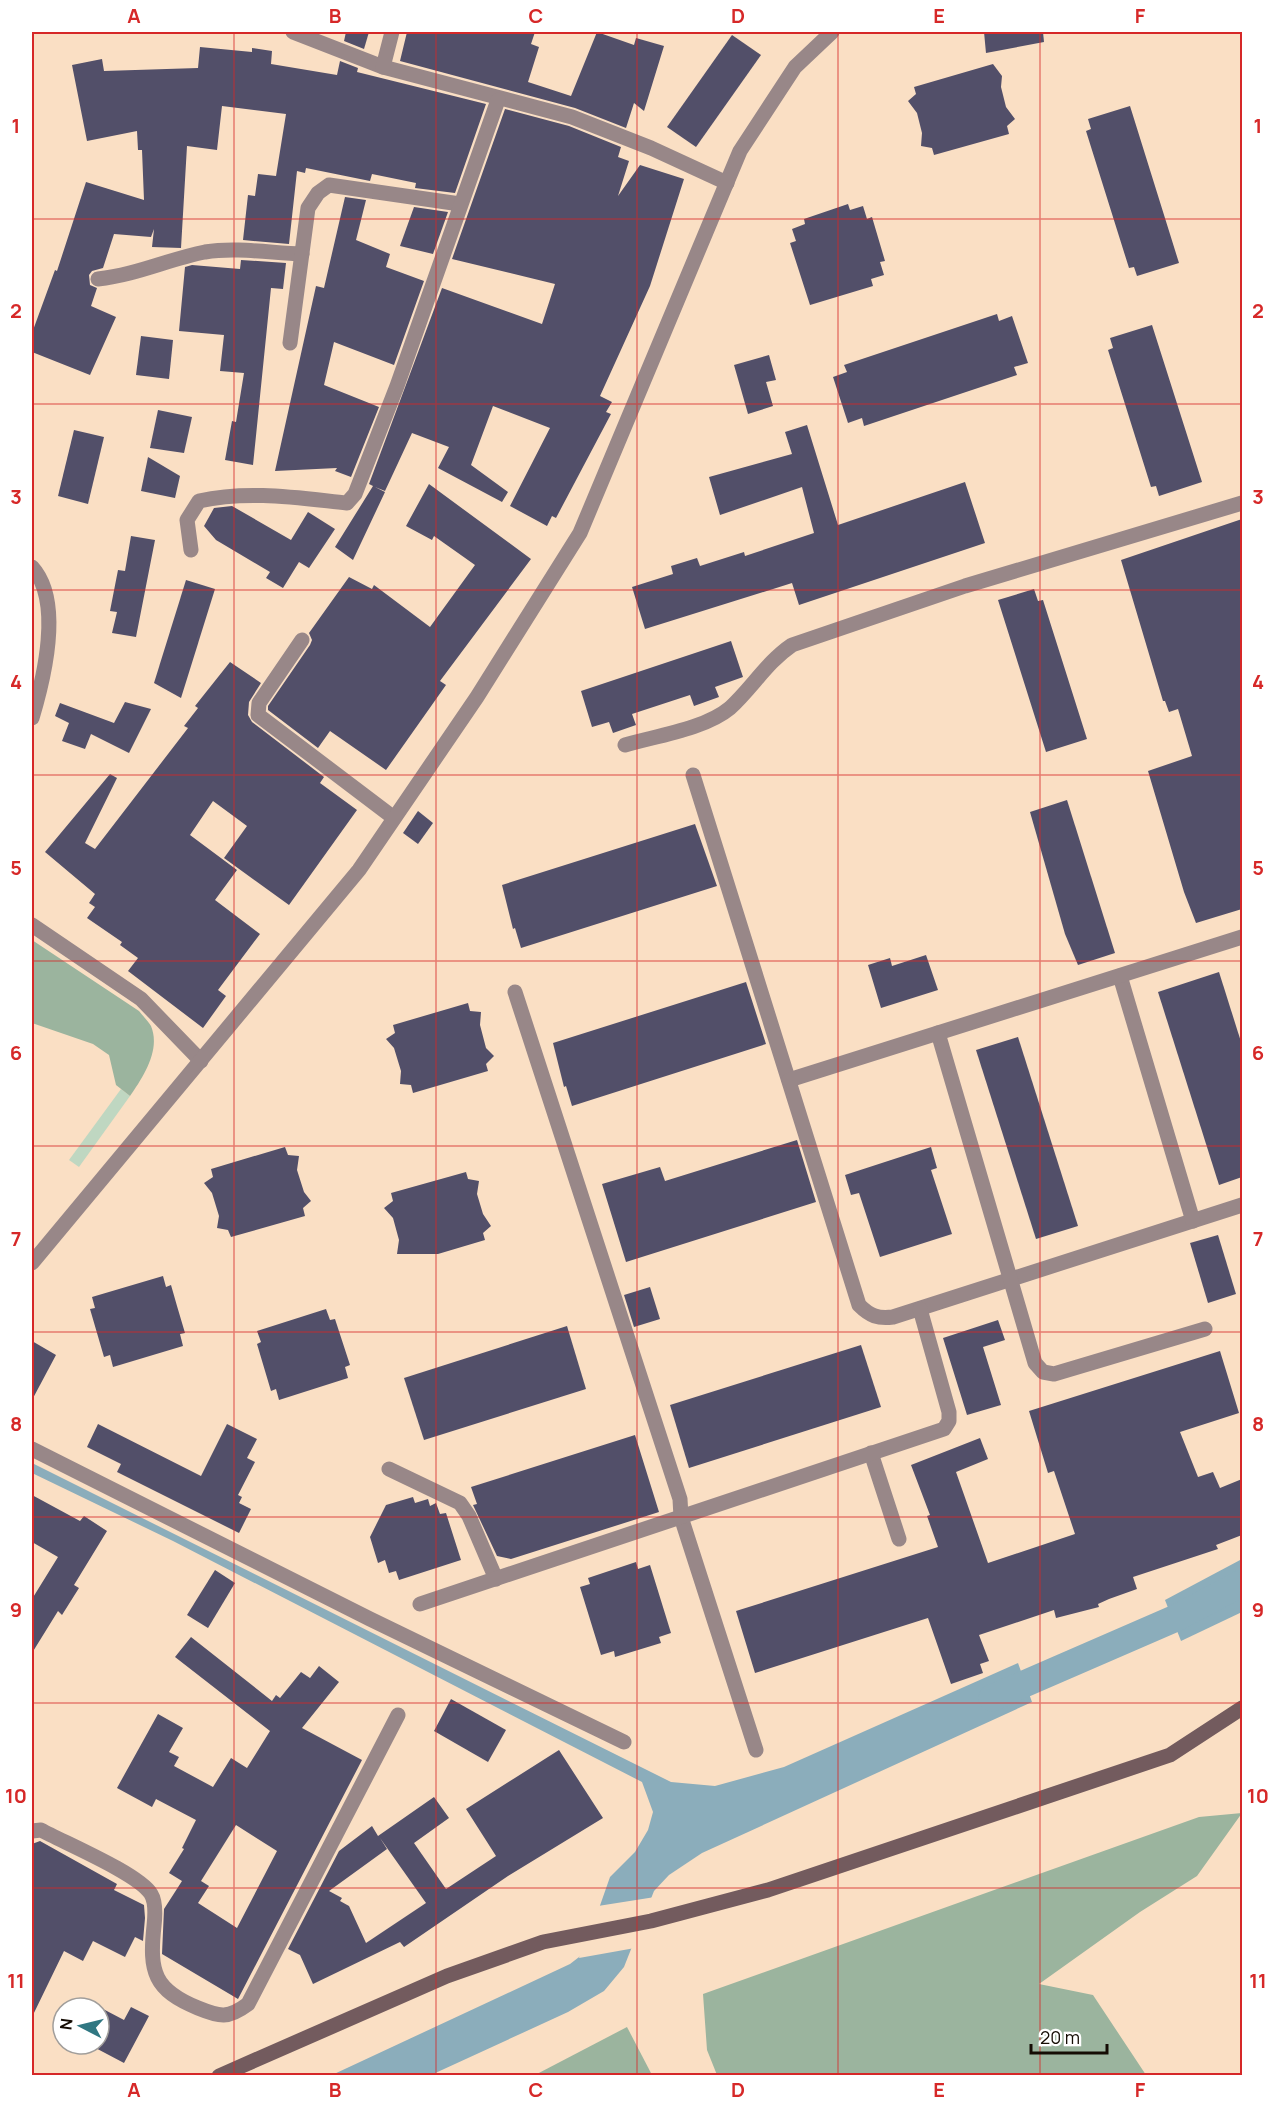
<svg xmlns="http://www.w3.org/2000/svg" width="1274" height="2107" viewBox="0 0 1274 2107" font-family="Manrope,sans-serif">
<rect width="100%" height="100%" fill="#fadfc4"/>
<path fill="#bfd7c1" d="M121,1089L130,1096L79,1167L69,1160Z"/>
<g fill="#9bb49e">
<path d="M32,940L139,1011C142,1015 148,1021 151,1026C161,1050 143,1077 130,1096L116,1085L109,1055L93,1044L32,1023Z"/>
<path d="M1242,1813L1197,1876L1140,1912L1039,1984L1093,1995L1146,2075H717L707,2050L703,1994L1199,1817Z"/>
<path d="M627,2027L652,2075H535Z"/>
</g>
<g fill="#8badbb">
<path d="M32,1463L671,1782L715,1786L784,1767L1018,1663L1032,1702L702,1853L669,1875L654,1891L624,1967L604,1991L568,2012L431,2075H332L570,1964L583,1954L610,1877L635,1852L648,1830L653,1812L642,1782L173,1541L32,1473Z"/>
<path d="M1242,1559V1612L1181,1641L1165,1600Z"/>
</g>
<path fill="#fadfc4" d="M655,1897L635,1948L579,1958L598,1906Z"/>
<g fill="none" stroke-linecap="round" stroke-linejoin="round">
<path stroke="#8badbb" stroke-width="27" d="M992,1698L1176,1618L1242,1583"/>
</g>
<g fill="#524f69" fill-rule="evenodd">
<path d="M346,32H369L364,49L344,41Z"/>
<path d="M407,32H535L531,44L539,47L528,82L571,96L597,32L634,45L636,38L664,46L644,111L634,103L626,128L575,108L400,61Z"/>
<path d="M984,32H1043L1044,42L986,53Z"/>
<path d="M732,35L761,55L696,147L667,127Z"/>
<path d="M200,47L252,52V48L272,51L271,64L337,75L340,61L358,68L357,72L486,104L455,193L415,188L416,183L372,174L370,181L306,168L305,173L297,171L289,244L243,240L248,195L255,196L258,174L276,176L286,114L222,106L217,150L187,146L181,248L152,247L154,229L151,237L114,234L103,268L92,271L89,275L90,285L97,288L91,306L116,317L90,375L32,352V333L55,270L57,271L86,182L144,200L142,150H138L137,131L87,141L72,65L102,59L104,71L198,68Z"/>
<path d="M993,64L1002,76L1001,87L1006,107L1015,119L1007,126L1009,134L934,155L932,148L921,146L922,133L917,113L908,101L916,94L914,87Z"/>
<path d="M1130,106L1179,263L1137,276L1134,267L1129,268L1086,131L1091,129L1088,119Z"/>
<path d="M505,109L569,126L621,147L618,157L629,161L618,196L640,165L684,179L650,286L600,396L612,402L606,412L611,414L556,518L552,516L547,526L510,506L550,428L493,406L471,465L508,492L502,502L438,468L449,447L412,433L385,491L375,487L385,492L353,560L335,547L373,486L369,484L442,288L542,324L555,284L452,259Z"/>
<path d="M345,197L366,200L356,240L390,254L386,267L424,281L394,365L334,342L324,385L379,407L351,477L335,471L337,468L275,471L316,286L324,288Z"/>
<path d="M848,204L850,210L863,206L867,219L872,217L885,261L880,262L884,275L871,279L873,286L810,305L790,243L796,241L792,229L805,224L804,219Z"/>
<path d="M414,207L448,212L433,254L400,246Z"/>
<path d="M241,260L286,263L283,289L271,288L253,465L225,460L232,421L236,422L244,373L220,371L224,335L179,331L185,267L192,265L240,269Z"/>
<path d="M997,314L999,321L1012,316L1028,363L1014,367L1017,375L864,426L862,418L848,423L833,377L847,372L844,365Z"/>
<path d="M1152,325L1202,482L1159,496L1156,486L1151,487L1108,350L1113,348L1110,338Z"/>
<path d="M141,336L173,340L169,379L136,375Z"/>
<path d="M769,355L776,380L766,382L773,406L748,414L734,365Z"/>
<path d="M158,410L192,417L184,453L150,448Z"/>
<path d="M807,425L838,525L965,482L985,543L799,605L792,583L645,629L632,587L673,574L671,566L697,558L700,566L744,552L745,556L814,533L802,487L720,515L709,477L792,454L785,432Z"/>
<path d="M74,430L104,437L88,504L58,496Z"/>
<path d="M148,457L180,476L175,498L141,491Z"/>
<path d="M429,484L531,559L440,681L446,685L386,770L330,731L318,748L268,710V706L310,645L312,640L309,633L349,577L372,589L374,585L430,627L475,565L434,536L432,540L406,526Z"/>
<path d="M232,506L291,540L308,512L335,529L309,568L299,562L283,588L266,578L270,572L216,540L204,526L214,508Z"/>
<path d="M1242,519V909L1196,923L1184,892L1148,771L1192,756L1178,709L1169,712L1165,701H1163L1121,560Z"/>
<path d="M131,536L155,540L136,637L112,633L117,612L110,611L118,570L125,571Z"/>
<path d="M186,580L215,589L181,698L154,683Z"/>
<path d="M1034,589L1038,601L1043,600L1087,739L1046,752L998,600Z"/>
<path d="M731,641L743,677L715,687L719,697L694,706L690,695L632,714L636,725L613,733L609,722L592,727L581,691Z"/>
<path d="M230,662L261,683L249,702L248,715L252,722L324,777L320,783L357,810L289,905L224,858L247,826L213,801L190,835L237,870L215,900L260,934L218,990L226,996L203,1028L128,971L138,958L120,945L122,942L87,918L95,907L89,903L95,894L45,852L110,774L117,778L85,843L95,849L188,728L184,726L198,708L195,706Z"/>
<path d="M125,702L151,709L129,753L91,734L85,749L62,741L69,723L55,716L60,703L114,723Z"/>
<path d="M1067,800L1115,953L1078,965L1065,934L1030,812Z"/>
<path d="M418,811L433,823L418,844L403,833Z"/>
<path d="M695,824L717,886L521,948L515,928L513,929L502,885Z"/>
<path d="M926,955L938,990L881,1008L868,965L890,958L892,966Z"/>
<path d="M1219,972L1242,1045V1177L1219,1185L1158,992Z"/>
<path d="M746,982L766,1044L572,1106L566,1086L564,1087L553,1043Z"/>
<path d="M468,1003L470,1011L481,1012L480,1025L486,1048L494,1056L486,1064L488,1071L413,1093L411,1085L400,1084L401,1071L394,1048L386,1039L395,1033L393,1025Z"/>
<path d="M1018,1037L1078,1226L1036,1239L976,1050Z"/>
<path d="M797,1140L816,1202L626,1262L602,1184L660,1167L665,1181Z"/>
<path d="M285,1147L288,1155L299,1156L297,1170L304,1192L311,1201L303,1208L305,1216L231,1237L228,1230L217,1228L219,1216L212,1193L204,1183L213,1177L211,1169Z"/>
<path d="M931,1147L937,1168L931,1170L952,1234L880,1257L859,1193L851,1195L845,1175Z"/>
<path d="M466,1172L468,1179L479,1181L477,1194L483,1214L491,1226L483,1233L485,1240L438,1254H397L399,1240L393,1218L384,1208L393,1201L391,1193Z"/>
<path d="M1218,1235L1236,1294L1208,1303L1190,1243Z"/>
<path d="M163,1276L166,1287L171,1285L177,1306L185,1333L180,1334L183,1346L113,1367L110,1355L104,1357L90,1309L95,1308L92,1297Z"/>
<path d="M650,1287L660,1319L634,1327L624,1295Z"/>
<path d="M326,1309L330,1320L335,1319L350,1365L345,1367L348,1378L279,1400L276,1389L271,1391L257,1344L261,1342L257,1331Z"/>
<path d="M998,1320L1005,1340L983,1347L1001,1405L967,1415L943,1338Z"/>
<path d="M567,1326L586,1389L424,1440L404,1378Z"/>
<path d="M32,1341L56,1355L32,1400Z"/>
<path d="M861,1345L881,1407L689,1468L670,1405Z"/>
<path d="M1220,1351L1239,1413L1180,1432L1198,1477L1213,1472L1220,1488L1242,1479V1535L1216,1545L1218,1549L1133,1577L1137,1589L1109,1599L1098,1604L1099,1607L1056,1618L1054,1610L979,1635L989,1661L980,1664L983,1673L951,1684L928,1618L755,1673L736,1611L938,1547L927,1516L930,1515L911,1465L980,1438L988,1459L956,1472L988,1563L1075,1534L1054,1471L1048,1473L1029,1411Z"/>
<path d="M98,1424L201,1476L227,1424L257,1439L247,1458L255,1462L238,1495L242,1497L239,1503L251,1509L239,1533L117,1472L121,1464L87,1447Z"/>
<path d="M635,1435L659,1512L511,1559L497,1556L473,1505L477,1504L471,1487Z"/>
<path d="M32,1495L80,1521L84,1516L107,1531L74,1585L79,1588L62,1615L58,1611L32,1653V1599L58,1557L32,1542Z"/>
<path d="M413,1497L415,1503L428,1499L430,1506L436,1503L440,1514L446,1513L461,1560L399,1580L396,1571L389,1573L385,1560L378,1563L370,1537L386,1505Z"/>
<path d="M636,1562L638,1569L650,1565L671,1633L659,1637L661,1643L615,1657L614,1651L601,1655L580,1587L590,1584L588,1578Z"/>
<path d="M215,1570L235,1583L208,1628L187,1615Z"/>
<path d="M191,1637L272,1701L276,1695L280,1698L301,1672L310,1678L319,1666L339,1682L302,1728L362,1760L238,1999L162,1954L164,1909L182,1881L169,1873L184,1849L182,1848L196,1820L156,1799L152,1807L117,1788L158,1714L183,1728L169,1752L179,1757L174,1766L213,1787L231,1758L247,1768L270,1731L175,1657ZM236,1825L277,1851L237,1928L198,1903L209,1886L201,1881Z"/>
<path d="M451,1699L506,1730L488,1762L434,1731Z"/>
<path d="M559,1750L603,1818L508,1876L404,1947L400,1942L313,1984L300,1955L288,1949L339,1851L372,1826L378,1836L434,1797L449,1818L414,1843L446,1889L496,1856L466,1809ZM380,1838L426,1903L366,1943L349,1906L340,1901L342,1898L329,1891L387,1849Z"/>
<path d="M40,1841L117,1884L114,1890L144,1905L145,1918L143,1941L135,1937L125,1957L93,1941L83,1961L64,1951L32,2017V1844Z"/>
<path d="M84,1999L124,2020L131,2007L149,2016L124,2063L88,2044H99V2008H80Z"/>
</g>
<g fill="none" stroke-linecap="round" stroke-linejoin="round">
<g stroke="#988788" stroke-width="15">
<path d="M293,32L383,67L572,117L651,148L727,183"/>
<path d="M383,67L392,32"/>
<path d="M98,279C136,275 169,259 205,252C236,247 271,253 302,254"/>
<path d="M290,343L308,208L318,193L329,185L460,204"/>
<path d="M191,550L187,520L199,501C248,490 298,498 347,503L355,494L397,386L498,100"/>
<path d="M32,567C63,601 44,678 32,718"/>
<path d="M302,640L259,703L258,715L394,818"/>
<path d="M625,745C656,736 705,729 730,708C752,688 767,662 792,645L965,586L1242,503"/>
<path d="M693,775L859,1305C870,1316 878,1319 893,1317L1242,1205"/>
<path d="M32,925L141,999L201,1061"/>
<path d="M1120,976L1193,1221"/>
<path d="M515,992L680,1499L681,1517L756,1750"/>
<path d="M938,1033L1035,1363L1043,1372L1054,1374L1205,1329"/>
<path d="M789,1080L1242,937"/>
<path d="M32,1263L359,870L477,697L580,533L740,151L795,67L832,32"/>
<path d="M32,1449L370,1619L624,1742"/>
<path d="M871,1453L899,1539"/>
<path d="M389,1469L460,1503L469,1516L496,1579"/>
<path d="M420,1604L944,1429L949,1421V1412L920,1309"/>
<path d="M32,1831L41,1830C65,1843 139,1874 151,1894C156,1902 155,1917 154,1926C149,1972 154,1990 198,2008C220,2017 228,2019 248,2004L398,1715"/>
</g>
<path stroke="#735b5e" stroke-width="15" d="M219,2076L447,1976L543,1942L651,1921L768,1890L1170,1755L1242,1708"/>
</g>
<path fill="none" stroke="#d62828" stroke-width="1.5" stroke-opacity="0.55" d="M234,32V2076M436,32V2076M637,32V2076M838,32V2076M1040,32V2076M32,219H1242M32,404H1242M32,590H1242M32,775H1242M32,961H1242M32,1146H1242M32,1332H1242M32,1517H1242M32,1703H1242M32,1888H1242"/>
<rect width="1274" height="2107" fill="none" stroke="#ffffff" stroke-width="66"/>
<g transform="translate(81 2026) rotate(277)"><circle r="28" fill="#ffffff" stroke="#a19e9b" stroke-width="1.5"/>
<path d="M0-4.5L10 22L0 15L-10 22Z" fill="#307782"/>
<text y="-9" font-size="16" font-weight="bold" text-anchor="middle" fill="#150c04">N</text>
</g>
<path d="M1031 2044v9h76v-9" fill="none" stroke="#150c04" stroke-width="3"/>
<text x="1040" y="2044" font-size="18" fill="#150c04" stroke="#ffffff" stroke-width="4.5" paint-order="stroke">20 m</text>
<rect x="33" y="33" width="1208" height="2041" fill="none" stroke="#d62828" stroke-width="2"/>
<g font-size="20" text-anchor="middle" font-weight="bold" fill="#d62828">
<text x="134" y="23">A</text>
<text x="335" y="23">B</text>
<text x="536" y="23">C</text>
<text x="738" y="23">D</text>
<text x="939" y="23">E</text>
<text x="1140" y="23">F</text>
<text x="16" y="133">1</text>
<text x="1258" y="133">1</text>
<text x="16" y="318">2</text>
<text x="1258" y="318">2</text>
<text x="16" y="504">3</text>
<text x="1258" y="504">3</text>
<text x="16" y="689">4</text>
<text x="1258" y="689">4</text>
<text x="16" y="875">5</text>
<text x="1258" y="875">5</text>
<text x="16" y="1060">6</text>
<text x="1258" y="1060">6</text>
<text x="16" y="1246">7</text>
<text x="1258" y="1246">7</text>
<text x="16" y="1431">8</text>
<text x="1258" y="1431">8</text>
<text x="16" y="1617">9</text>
<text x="1258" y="1617">9</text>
<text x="16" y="1803">10</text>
<text x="1258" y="1803">10</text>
<text x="16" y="1988">11</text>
<text x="1258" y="1988">11</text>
<text x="134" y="2097">A</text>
<text x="335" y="2097">B</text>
<text x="536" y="2097">C</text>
<text x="738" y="2097">D</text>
<text x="939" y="2097">E</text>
<text x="1140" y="2097">F</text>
</g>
</svg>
